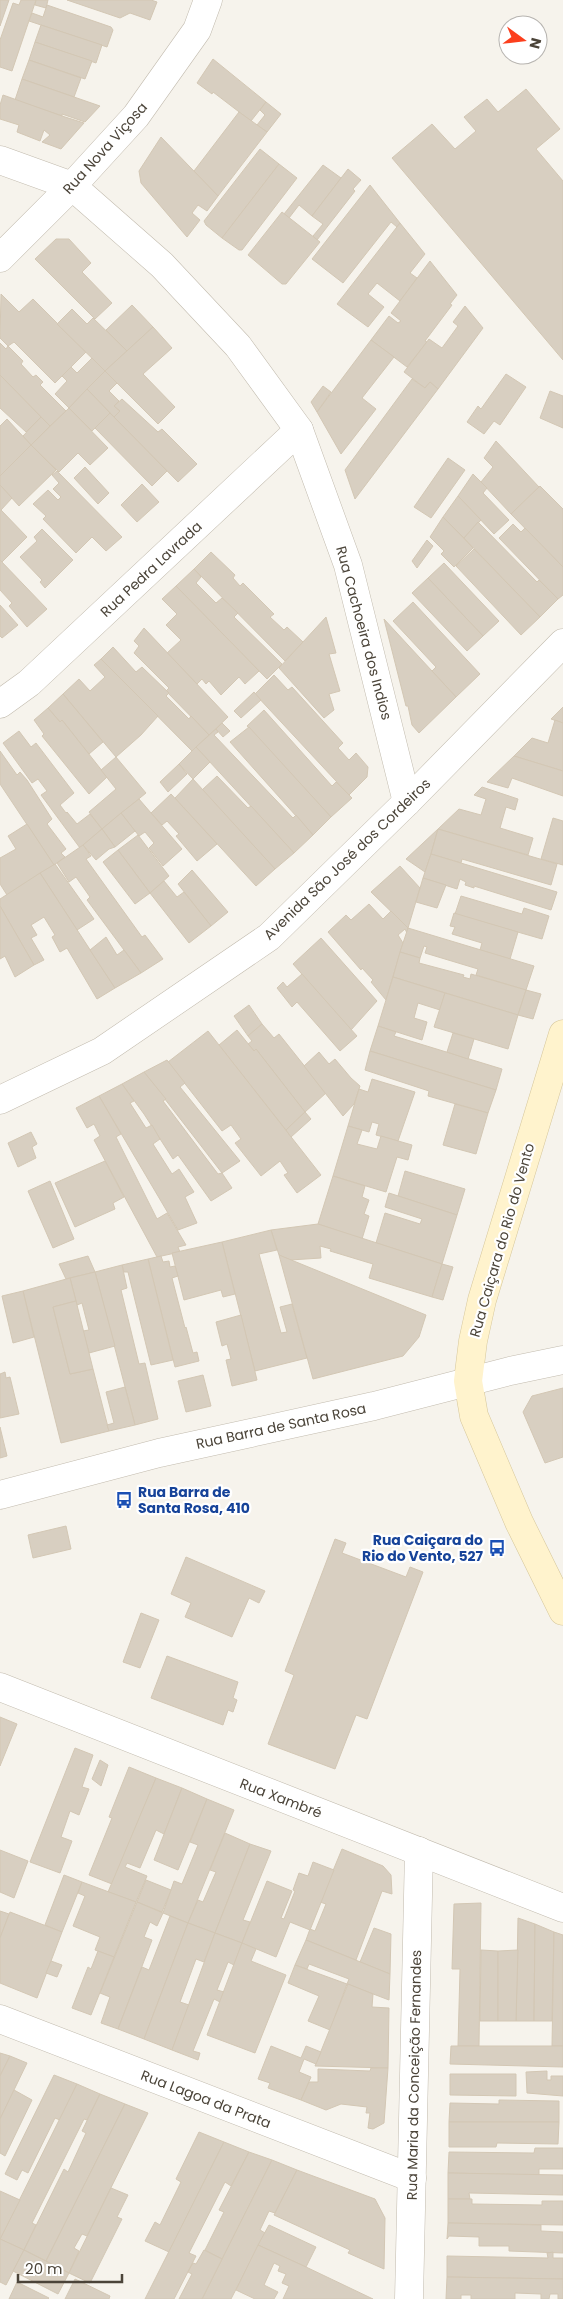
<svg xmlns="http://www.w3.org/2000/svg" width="563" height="2299" viewBox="0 0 563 2299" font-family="Poppins,sans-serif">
<rect width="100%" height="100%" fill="#f6f3ec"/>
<g fill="#d8cfc1" stroke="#d3c7b4">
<path d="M0,0H9L0,26Z"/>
<path d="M21,0H36L12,71L0,67V40L13,3L19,5Z"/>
<path d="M36,0H48L46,8L35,5Z"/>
<path d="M67,0H151L157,2L150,20L130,13L120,18Z"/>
<path d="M47,5L111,27L113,30L107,47L29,21L32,13L43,17Z"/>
<path d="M41,25L102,45L96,63L35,42Z"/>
<path d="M35,42L92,61L85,79L29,60Z"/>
<path d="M213,59L266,102L251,121L213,92L212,94L197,83Z"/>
<path d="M29,60L81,78L74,97L22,79Z"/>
<path d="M22,79L100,106L85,122L62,114V116L15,100Z"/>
<path d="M526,89L560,129L536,149L563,181V360L392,158L432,124L455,149L476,131L464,117L487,99L498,112Z"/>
<path d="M3,95L62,116L84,123L61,149L42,142L50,135L44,130L40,141L17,132L19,125L0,119V105Z"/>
<path d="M266,102L281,114L267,132L257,125L265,115L260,110Z"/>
<path d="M239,112L267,132L218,196L194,171Z"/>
<path d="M161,137L218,196L207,211L198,205L192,213L200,220L187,237L141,183L139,171Z"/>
<path d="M260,149L279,164L222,238L206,225L204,221Z"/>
<path d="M279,164L297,178L242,250H239L222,238Z"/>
<path d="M323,165L341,178L312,216L299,205L289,218L284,214Z"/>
<path d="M348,169L361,180L353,189L355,191L317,240L313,236L323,224L312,216Z"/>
<path d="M370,185L400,223L397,227L391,222L343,283L312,259Z"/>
<path d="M282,212L320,242L286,284H282L248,255Z"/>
<path d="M400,223L425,254L410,273L417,278L400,301L377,283L368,294L384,307L368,327L337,304Z"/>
<path d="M56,239H69L91,263L82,272L112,303L95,319L35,259Z"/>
<path d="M430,261L457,295L450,304L452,305L425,341L427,342L407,367L371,340L389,316L398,323L401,321L391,313Z"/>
<path d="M1,294L19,312L33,299L86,352L55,383L14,342L8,346L0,338Z"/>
<path d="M132,305L153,327L127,351L106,330Z"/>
<path d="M465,306L483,328L438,389L430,382L425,388L404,372L429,339L442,348L458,326L453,322Z"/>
<path d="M72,309L87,324L93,318L127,351L105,371L57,324Z"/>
<path d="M153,327L172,348L143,374L175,407L158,424L105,371Z"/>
<path d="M371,340L394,357L362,398L376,409L341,454L317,412Z"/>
<path d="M0,343L6,349L8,346L23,361L21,364L33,377L36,375L43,382L40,385L66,411L50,426L0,375Z"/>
<path d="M92,358L105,371L69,408L55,394L67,381L62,376L71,367L77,373Z"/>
<path d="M105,371L117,383L109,391L119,401L114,406L120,411L114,417L87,389Z"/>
<path d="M506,374L526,387L500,425L494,421L484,434L467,422L478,406L481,409Z"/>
<path d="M0,375L41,417L26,432L0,408Z"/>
<path d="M412,379L425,388L430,382L438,389L355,499L345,470Z"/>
<path d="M323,386L331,392L317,412L311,402Z"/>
<path d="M87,389L110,413L92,431L69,408Z"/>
<path d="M550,391L563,396V428L540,418Z"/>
<path d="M122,399L158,432L162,429L197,464L178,482L114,417L120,411L114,406Z"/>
<path d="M69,408L108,448L90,465L78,453L59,472L31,445Z"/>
<path d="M110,413L167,471L152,486L95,428Z"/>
<path d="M41,417L50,426L31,445L23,436Z"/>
<path d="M7,419L31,445L0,476V426Z"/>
<path d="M496,441L539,487L511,514L481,482L493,467L484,458Z"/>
<path d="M31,445L56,470L19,506L0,485V476Z"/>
<path d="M448,458L465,470L431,518L414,507Z"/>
<path d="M85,467L109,493L98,504L74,478Z"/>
<path d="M57,471L122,537L106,551L92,537L76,553L43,519L46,516L33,504L48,490L58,500L61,497L53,489L59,483L52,475Z"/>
<path d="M473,474L487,488L483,493L509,520L494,534L458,496Z"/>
<path d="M142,484L159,502L137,522L121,505Z"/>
<path d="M0,485L12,498L1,510L27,537L2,562L0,560Z"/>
<path d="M540,486L563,509V567L511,514Z"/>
<path d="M458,496L481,520L464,538L443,517Z"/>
<path d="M443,517L473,548L454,567L441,554L444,551L430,537Z"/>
<path d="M478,522L537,582L539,580L558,599L540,617L464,538Z"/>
<path d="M513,524L521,532L525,528L563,567V595L558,599L499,538Z"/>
<path d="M42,529L73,560L45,588L40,582L42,580L20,557L37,541L34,537Z"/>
<path d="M427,540L433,546L417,568L412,561Z"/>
<path d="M474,549L540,617L521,635L456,566Z"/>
<path d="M211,552L235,575L233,578L240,586L243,583L274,614L270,617L284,630L287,627L303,642L285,661L194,569Z"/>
<path d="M0,560L47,609L27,627L9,606L12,603L0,590Z"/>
<path d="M444,563L499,621L483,636L428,578Z"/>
<path d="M194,569L201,577L196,583L216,603L222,598L238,613L234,617L282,664L267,679L176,586Z"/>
<path d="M428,578L483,636L467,651L412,593Z"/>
<path d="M176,586L259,671L245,684L239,677L221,695L209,681L206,684L202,679L197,684L167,653L181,640L166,625L177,614L162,599Z"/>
<path d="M413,602L480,674L456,697L432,671L436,667L393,621Z"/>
<path d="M0,605L18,625L2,638L0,636Z"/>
<path d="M326,617L336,653L329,654L340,691L329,694L334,710L324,718L279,668Z"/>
<path d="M384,619L456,697L419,733L412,725L408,706H406Z"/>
<path d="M144,628L228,717L209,735L166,691L169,688L134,653L139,646L134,641Z"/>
<path d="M113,647L136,672L142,667L169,693L166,696L189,719L191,716L209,735L192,751L101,659Z"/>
<path d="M101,659L158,716L141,735L116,757L63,694L79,679L90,691L105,677L94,665Z"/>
<path d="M274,675L288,690L292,687L343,743L338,748L349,760L356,753L368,767L367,777L349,795L255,694Z"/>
<path d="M254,692L261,700L241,718L234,711Z"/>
<path d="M63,694L103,742L89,754L62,720L60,722L48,708Z"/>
<path d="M563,707V723L551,719Z"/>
<path d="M48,708L60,722L62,720L107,777L89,794L42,736L44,734L34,720Z"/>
<path d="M264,710L332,786L336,782L352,798L331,817L247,726Z"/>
<path d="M555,720L563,723V771L514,756L532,738L548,743Z"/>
<path d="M222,723L230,731L223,737L216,729Z"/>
<path d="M249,727L331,817L313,835L230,742Z"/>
<path d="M216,729L218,732L214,735L293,818L296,815L313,835L294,853L196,747Z"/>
<path d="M19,731L31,747L36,743L74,793L60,805L66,813L67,812L77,824L90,814L102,829L80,848L41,795L47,791L38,779L32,783L3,743Z"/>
<path d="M196,747L210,762L193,779L179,764Z"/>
<path d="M0,751L17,775L20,772L27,780L52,819L47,824L66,849L61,853L65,857L54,865L0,784Z"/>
<path d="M514,756L563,771V796L512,778L508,788L487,782Z"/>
<path d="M116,757L146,793L102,829L89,812L116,789L101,770Z"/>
<path d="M179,764L187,774L168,792L160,782Z"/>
<path d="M217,776L248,808L251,806L294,853L275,869L202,790Z"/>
<path d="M193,779L275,869L256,886L175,798Z"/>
<path d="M482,787L518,799L515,810L506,807L500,828L533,838L528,855L438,829L459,809L481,815L486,799L474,795Z"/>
<path d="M171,794L217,844L197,861L176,836L179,834L167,821L162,825L151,813Z"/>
<path d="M139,799L182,849L163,866L149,848L154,843L145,832L139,836L121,813Z"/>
<path d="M121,813L135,831L115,847L102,829Z"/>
<path d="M553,818L563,821V865L541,859Z"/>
<path d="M27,824L54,865L7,895L0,884V858L16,849L8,836Z"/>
<path d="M102,829L115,847L109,849L96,860L83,845Z"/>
<path d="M438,829L431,854L425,872L406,859Z"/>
<path d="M438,829L557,864L551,885L462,859L461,863L431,854Z"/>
<path d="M138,835L169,876L150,893L118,850Z"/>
<path d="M83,845L91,856L86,859L142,937L145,935L163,959L141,973L87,900L90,897L76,877L69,882L57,863Z"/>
<path d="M118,850L150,893L135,904L103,862Z"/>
<path d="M431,854L557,892L551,910L474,886V888L465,885L466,882L460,879L457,889L423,878Z"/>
<path d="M55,864L94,919L77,930L40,873Z"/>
<path d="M400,866L420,888L408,928L371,892Z"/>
<path d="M192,870L228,912L211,926L178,884Z"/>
<path d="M40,873L115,988L97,999L67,948L60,952L52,937L55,935L44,917L31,925L37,935L31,938L44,960L34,965L0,906V899Z"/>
<path d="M423,878L446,885L437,908L416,902Z"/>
<path d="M164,881L177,897L184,892L211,926L189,943L150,893Z"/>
<path d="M461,896L522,914L524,908L549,916L542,939L455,914Z"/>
<path d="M369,904L383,919L391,911L408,928L407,933L405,929L398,935L403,943L386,1000L371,982L373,980L362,968L361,970L328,932L346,915L351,920Z"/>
<path d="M0,906L34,965L15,977L5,956L0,959Z"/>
<path d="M454,913L518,932L510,959L480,950L482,943L452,934L455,927L450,926Z"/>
<path d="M408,928L534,966L526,990L476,975L478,969L425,953L427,947L424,946L420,958L400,952Z"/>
<path d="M106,937L117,955L124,950L141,973L115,988L90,950Z"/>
<path d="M321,938L377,1001L351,1030L293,964Z"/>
<path d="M400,952L420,958L419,963L464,975L463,977L470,979L471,974L526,990L518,1015L393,977Z"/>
<path d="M302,974L357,1036L340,1051L297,1002L292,1007L277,988L283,982L287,987Z"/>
<path d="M393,977L445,993L440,1010L418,1003L414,1018L427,1022L422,1040L378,1026Z"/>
<path d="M526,990L541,994L533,1019L518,1015Z"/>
<path d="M445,993L518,1015L508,1049L434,1027Z"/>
<path d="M249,1005L262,1024L248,1036L234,1016Z"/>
<path d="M262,1024L274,1038L279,1034L326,1093L305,1112L256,1049L254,1051L248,1044L252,1041L248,1036Z"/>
<path d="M378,1026L396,1032L394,1036L502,1069L496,1090L370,1051Z"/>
<path d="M237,1030L254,1051L256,1049L305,1112L286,1130L219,1045Z"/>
<path d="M208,1031L321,1175L297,1193L284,1175L288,1173L280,1161L261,1176L235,1143L241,1139L231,1125L222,1131L168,1062Z"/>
<path d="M453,1033L474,1039L468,1059L447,1052Z"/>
<path d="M370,1051L496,1090L488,1113L428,1096L429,1091L365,1070Z"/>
<path d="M319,1052L329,1064L335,1059L351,1078L360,1086L354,1104L343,1116L304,1066Z"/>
<path d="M167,1060L185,1083L180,1087L240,1161L222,1173L144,1072Z"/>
<path d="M144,1072L166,1099L163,1101L218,1174L222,1173L232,1188L211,1201L178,1155L173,1159L144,1114L122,1084Z"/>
<path d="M372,1079L415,1092L398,1141L376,1135L379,1124L372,1122L369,1132L348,1126L359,1089L368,1092Z"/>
<path d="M122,1084L134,1101L130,1103L146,1128L152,1125L160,1139L153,1144L172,1174L179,1169L194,1192L185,1197L197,1223L178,1230L99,1096Z"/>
<path d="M99,1096L121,1134L116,1137L157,1219L167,1213L186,1245L178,1247L180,1252L157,1257L94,1140L100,1136L94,1124L87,1128L76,1108Z"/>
<path d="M455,1104L488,1113L476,1154L443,1145Z"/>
<path d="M305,1112L311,1119L291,1137L286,1130Z"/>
<path d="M348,1126L362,1130L357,1144L377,1149L381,1136L412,1145L408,1160L397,1157L386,1192L333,1176Z"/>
<path d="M31,1132L37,1144L32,1147L36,1158L18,1167L8,1143Z"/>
<path d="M105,1161L124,1197L113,1203L115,1209L75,1227L55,1183Z"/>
<path d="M405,1171L465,1189L457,1215L398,1196Z"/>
<path d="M333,1176L365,1186L362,1197L369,1200L364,1214L369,1216L362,1239L318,1224Z"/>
<path d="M50,1181L74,1239L53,1248L28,1191Z"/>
<path d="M389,1193L457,1215L442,1264L376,1243L385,1213L420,1224L422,1219L385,1207Z"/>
<path d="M318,1224L442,1264L432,1297L369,1278L373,1264L330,1251L331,1249L320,1246L321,1258L290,1260L279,1255L271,1230Z"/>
<path d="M271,1230L277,1250L259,1254L281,1333L287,1332L280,1307L292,1304L307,1358L255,1371L222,1242Z"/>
<path d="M222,1242L235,1294L223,1297L221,1290L184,1300L172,1253Z"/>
<path d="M279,1255L426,1315L419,1337L403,1356L313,1379Z"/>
<path d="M88,1256L95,1272L66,1279L59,1264Z"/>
<path d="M161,1256L163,1262L169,1261L170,1267L175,1266L178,1276L172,1278L185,1328L186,1327L193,1353L197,1352L199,1361L175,1367L148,1259Z"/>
<path d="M148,1259L173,1360L151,1365L128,1272H124L122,1265Z"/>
<path d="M442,1264L453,1267L443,1300L432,1297Z"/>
<path d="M122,1265L127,1288L121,1290L139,1364L145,1363L158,1419L135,1425L95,1272Z"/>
<path d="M95,1272L115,1346L89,1353L83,1331L89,1330L82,1303L77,1305L70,1278Z"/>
<path d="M70,1278L76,1301L53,1307L70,1374L93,1369L109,1431L61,1443L23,1291Z"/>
<path d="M23,1291L34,1337L13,1343L2,1296Z"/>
<path d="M76,1301L93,1369L70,1374L53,1307Z"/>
<path d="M241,1315L257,1380L232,1386L226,1360L231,1359L227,1344L222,1346L216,1322Z"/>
<path d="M5,1372L6,1378L10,1377L19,1414L0,1418V1374Z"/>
<path d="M203,1375L211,1406L186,1412L178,1381Z"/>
<path d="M125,1387L135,1425L109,1431L107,1425L114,1423L106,1392Z"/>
<path d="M563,1388V1457L545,1463L523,1412L532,1396Z"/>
<path d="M0,1427L7,1456L0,1458Z"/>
<path d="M66,1526L71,1549L33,1558L28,1535Z"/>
<path d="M335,1539L346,1543L342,1553L406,1577L410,1567L423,1572L367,1719L356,1715L335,1769L268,1744L294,1675L285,1671Z"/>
<path d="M186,1557L265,1591L259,1603L249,1598L232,1637L185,1617L191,1603L171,1594Z"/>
<path d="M141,1613L159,1620L140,1668L123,1662Z"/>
<path d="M167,1656L238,1682L233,1698L237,1700L233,1712L228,1710L223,1725L151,1698Z"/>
<path d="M0,1717L17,1724L0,1766Z"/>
<path d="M75,1748L93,1755L82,1787L89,1789L79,1815L70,1811L61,1837L72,1841L60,1873L30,1862Z"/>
<path d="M100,1760L108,1765L101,1786L92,1779Z"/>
<path d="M129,1767L156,1778L112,1884L89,1875L112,1818L109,1817Z"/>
<path d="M156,1778L182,1788L164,1834L156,1830L140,1868L127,1863L125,1867L147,1876L136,1902L108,1892Z"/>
<path d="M182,1788L207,1799L178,1870L154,1860Z"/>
<path d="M207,1799L234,1810L188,1923L163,1913L174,1881L182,1884L198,1845L190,1842Z"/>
<path d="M225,1833L250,1844L215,1933L188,1923L198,1900L203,1902L216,1872L210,1870Z"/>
<path d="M250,1844L271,1851L243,1920L250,1922L242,1943L215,1933Z"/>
<path d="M342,1849L383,1866L391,1875L392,1894L382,1891L356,1960L306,1940L310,1929L315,1931L326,1904L320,1902Z"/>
<path d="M0,1850L28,1861L14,1898L0,1892Z"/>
<path d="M313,1862L334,1870L310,1930L290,1922L276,1957L242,1943L267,1881L292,1891L281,1918L284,1919L295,1891L293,1890L299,1873L308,1876Z"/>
<path d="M64,1875L82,1882L62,1932L45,1925Z"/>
<path d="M146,1880L171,1890L162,1912L137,1902Z"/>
<path d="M82,1882L136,1902L114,1957L95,1950L100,1937L73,1926L85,1896L78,1893Z"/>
<path d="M137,1902L163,1913L157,1926L150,1922L144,1937L152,1940L118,2029L101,2023L110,1997L100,1993Z"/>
<path d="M481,1903L479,2046H458L460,1969H452L454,1904Z"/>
<path d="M0,1911L9,1914L0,1938Z"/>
<path d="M10,1912L62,1932L37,1998L0,1983V1938Z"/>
<path d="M170,1916L188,1923L144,2039L118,2029L142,1967L149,1970Z"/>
<path d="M518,1918L535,1924L534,2021H516Z"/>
<path d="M188,1923L215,1933L204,1962L196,1959L180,2002L189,2005L172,2050L144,2039Z"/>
<path d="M535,1924L554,1932L552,2021H534Z"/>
<path d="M374,1928L391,1934L390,1974L360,1962Z"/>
<path d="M554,1932L563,1935V2046H552Z"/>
<path d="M215,1933L242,1943L234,1965L228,1962L217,1990L224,1992L220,2002L214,1999L193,2051L200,2053L198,2060L172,2050Z"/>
<path d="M306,1940L390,1974L389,2000L347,1984L349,1979L309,1964L307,1969L295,1965Z"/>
<path d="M242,1943L256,1949L251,1961L286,1975L255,2053L207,2035Z"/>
<path d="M481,1950L498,1951V2021H480Z"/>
<path d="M518,1950L516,2021H498V1951Z"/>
<path d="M98,1951L114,1957L91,2015L72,2008L88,1967L91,1969Z"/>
<path d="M51,1961L62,1965L57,1977L46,1973Z"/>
<path d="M295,1965L347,1984L330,2030L308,2021L319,1996L288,1983Z"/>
<path d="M348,1984L373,1994L372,2007L389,2008L388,2068L315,2066Z"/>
<path d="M271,2046L301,2058L306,2046L321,2052L316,2064L304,2059L299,2072L311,2077L301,2100L268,2088L270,2083L258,2079Z"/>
<path d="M451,2046H563V2067L450,2064Z"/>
<path d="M0,2053L10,2056L0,2076Z"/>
<path d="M10,2056L27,2063L0,2119V2076Z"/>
<path d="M371,2068H388L384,2123L373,2129L368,2128L370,2113H366L367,2107L341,2104L326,2110L301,2100L309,2082H318V2069L370,2071Z"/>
<path d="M547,2071V2080H551V2076H563V2096L527,2093L526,2072Z"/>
<path d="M450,2074H516V2096L450,2095Z"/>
<path d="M54,2075L77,2084L60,2120L55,2118L28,2173L22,2170L17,2180L5,2174Z"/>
<path d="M77,2084L100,2094L87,2120L84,2119L32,2223L36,2225L24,2250L0,2239Z"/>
<path d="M14,2090L32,2100L5,2156L0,2153V2119Z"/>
<path d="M100,2094L125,2104L46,2261L24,2250L64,2169L68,2172L86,2133L82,2131Z"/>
<path d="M499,2100L559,2101V2122H449L450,2103L499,2104Z"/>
<path d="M125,2104L148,2113L87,2236L82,2234L74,2248L79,2251L69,2273L46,2261Z"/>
<path d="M449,2122H559L558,2144L497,2143L496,2147H449Z"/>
<path d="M199,2132L224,2142L169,2252L145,2241L155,2222L160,2225L181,2182L176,2179Z"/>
<path d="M224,2142L249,2152L231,2186L225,2182L189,2253L196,2256L174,2299H145Z"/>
<path d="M535,2148H563V2169H539V2175L448,2173L449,2152L534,2153Z"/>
<path d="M249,2152L272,2160L222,2259L205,2250L224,2212L219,2210Z"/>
<path d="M272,2160L297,2170L275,2213L269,2211L260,2230L265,2233L231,2299H202Z"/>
<path d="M297,2170L375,2199L385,2218L384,2269L348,2253L350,2250L274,2215Z"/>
<path d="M448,2173L563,2175V2195L469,2193L470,2199H448Z"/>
<path d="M111,2188L128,2195L117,2217L122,2219L90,2283L69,2273Z"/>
<path d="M0,2191L20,2200L0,2239Z"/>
<path d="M448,2199H472V2204L542,2205V2201H563V2225L448,2223Z"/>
<path d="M448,2223L541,2225V2231L563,2232V2253L509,2251V2246H479V2237L449,2236L447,2239Z"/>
<path d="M269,2225L316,2247L306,2267L258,2245Z"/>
<path d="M0,2239L24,2250L6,2285L0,2282Z"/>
<path d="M258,2245L306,2267L373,2299H283L289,2286L282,2283L286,2274L278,2271L280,2266L274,2263L264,2285L278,2292L274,2299H255L236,2290Z"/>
<path d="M24,2250L69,2273L58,2294L13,2271Z"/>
<path d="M204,2250L222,2259L202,2299H179L192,2274L188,2272L193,2263L196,2264Z"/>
<path d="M553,2252V2258H563V2279L447,2277V2256L548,2258L547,2253Z"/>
<path d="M447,2277L563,2279V2299H558V2294H550L549,2299H541V2294L515,2293V2299H471V2295H461V2299H446Z"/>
<path d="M75,2279L110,2296L109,2299H65Z"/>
<path d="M17,2282L49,2298L48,2299H9Z"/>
</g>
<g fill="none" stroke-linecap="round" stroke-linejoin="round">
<g stroke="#c2bbae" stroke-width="29">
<g id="street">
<path d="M0,160L72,186L162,265L238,346L299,430L348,565L407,802"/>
<path d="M0,258L72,186L136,116L197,30L208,0"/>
<path d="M0,704L29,683L299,430"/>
<path d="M0,1100L102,1051L269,937L407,802L563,643"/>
<path d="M0,1495L159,1453L374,1406L510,1371L563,1360"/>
<path d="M0,1687L563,1908"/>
<path d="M0,2019L412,2178"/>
<path d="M409,2299L419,1851"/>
</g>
</g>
<g stroke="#d6c79b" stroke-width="29">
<path id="secondary" d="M563,1034L482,1300L473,1341L468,1381L474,1416L519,1522L563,1611"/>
</g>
<use href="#street" stroke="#fff" stroke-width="28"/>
<use href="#secondary" stroke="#fff3cd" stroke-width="28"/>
</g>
<defs>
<g id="bus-bare" transform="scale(1.35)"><path d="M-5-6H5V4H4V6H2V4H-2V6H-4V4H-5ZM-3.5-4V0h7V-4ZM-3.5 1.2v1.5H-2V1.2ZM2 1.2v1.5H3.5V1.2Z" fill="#1a4fb4" stroke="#fff" stroke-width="2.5" paint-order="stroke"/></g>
</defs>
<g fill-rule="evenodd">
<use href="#bus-bare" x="124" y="1500"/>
<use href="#bus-bare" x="497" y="1548"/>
</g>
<g text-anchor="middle" stroke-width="4.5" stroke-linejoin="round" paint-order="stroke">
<g font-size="14" fill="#4b4439" stroke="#fff">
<text transform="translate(105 148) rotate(-48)" y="5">Rua Nova Viçosa</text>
<text transform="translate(151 569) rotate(-43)" y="5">Rua Pedra Lavrada</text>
<text transform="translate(364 633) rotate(75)" y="5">Rua Cachoeira dos Indios</text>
<text transform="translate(347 859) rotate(-44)" y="5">Avenida São José dos Cordeiros</text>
<text transform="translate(502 1240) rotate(-74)" y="5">Rua Caiçara do Rio do Vento</text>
<text transform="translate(281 1426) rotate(-12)" y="5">Rua Barra de Santa Rosa</text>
<text transform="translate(281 1798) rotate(21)" y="5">Rua Xambré</text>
<text transform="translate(414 2075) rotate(-89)" y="5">Rua Maria da Conceição Fernandes</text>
<text transform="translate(206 2099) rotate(21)" y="5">Rua Lagoa da Prata</text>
</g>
<g font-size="14" font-weight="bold" fill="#164399" stroke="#fff" text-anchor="start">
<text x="138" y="1497">Rua Barra de<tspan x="138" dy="16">Santa Rosa, 410</tspan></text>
<text x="483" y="1545" text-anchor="end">Rua Caiçara do<tspan x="483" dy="16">Rio do Vento, 527</tspan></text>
</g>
</g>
<g transform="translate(523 40) rotate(105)"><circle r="24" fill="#ffffff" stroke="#b7b4b0"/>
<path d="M0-4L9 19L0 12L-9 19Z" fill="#fc3f1d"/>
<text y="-8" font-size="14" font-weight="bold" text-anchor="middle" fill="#4b4439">N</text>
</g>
<path d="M18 2274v8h104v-8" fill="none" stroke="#4b4439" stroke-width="2.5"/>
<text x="25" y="2274" font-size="15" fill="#4b4439" stroke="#ffffff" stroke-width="4" paint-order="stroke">20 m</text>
</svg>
